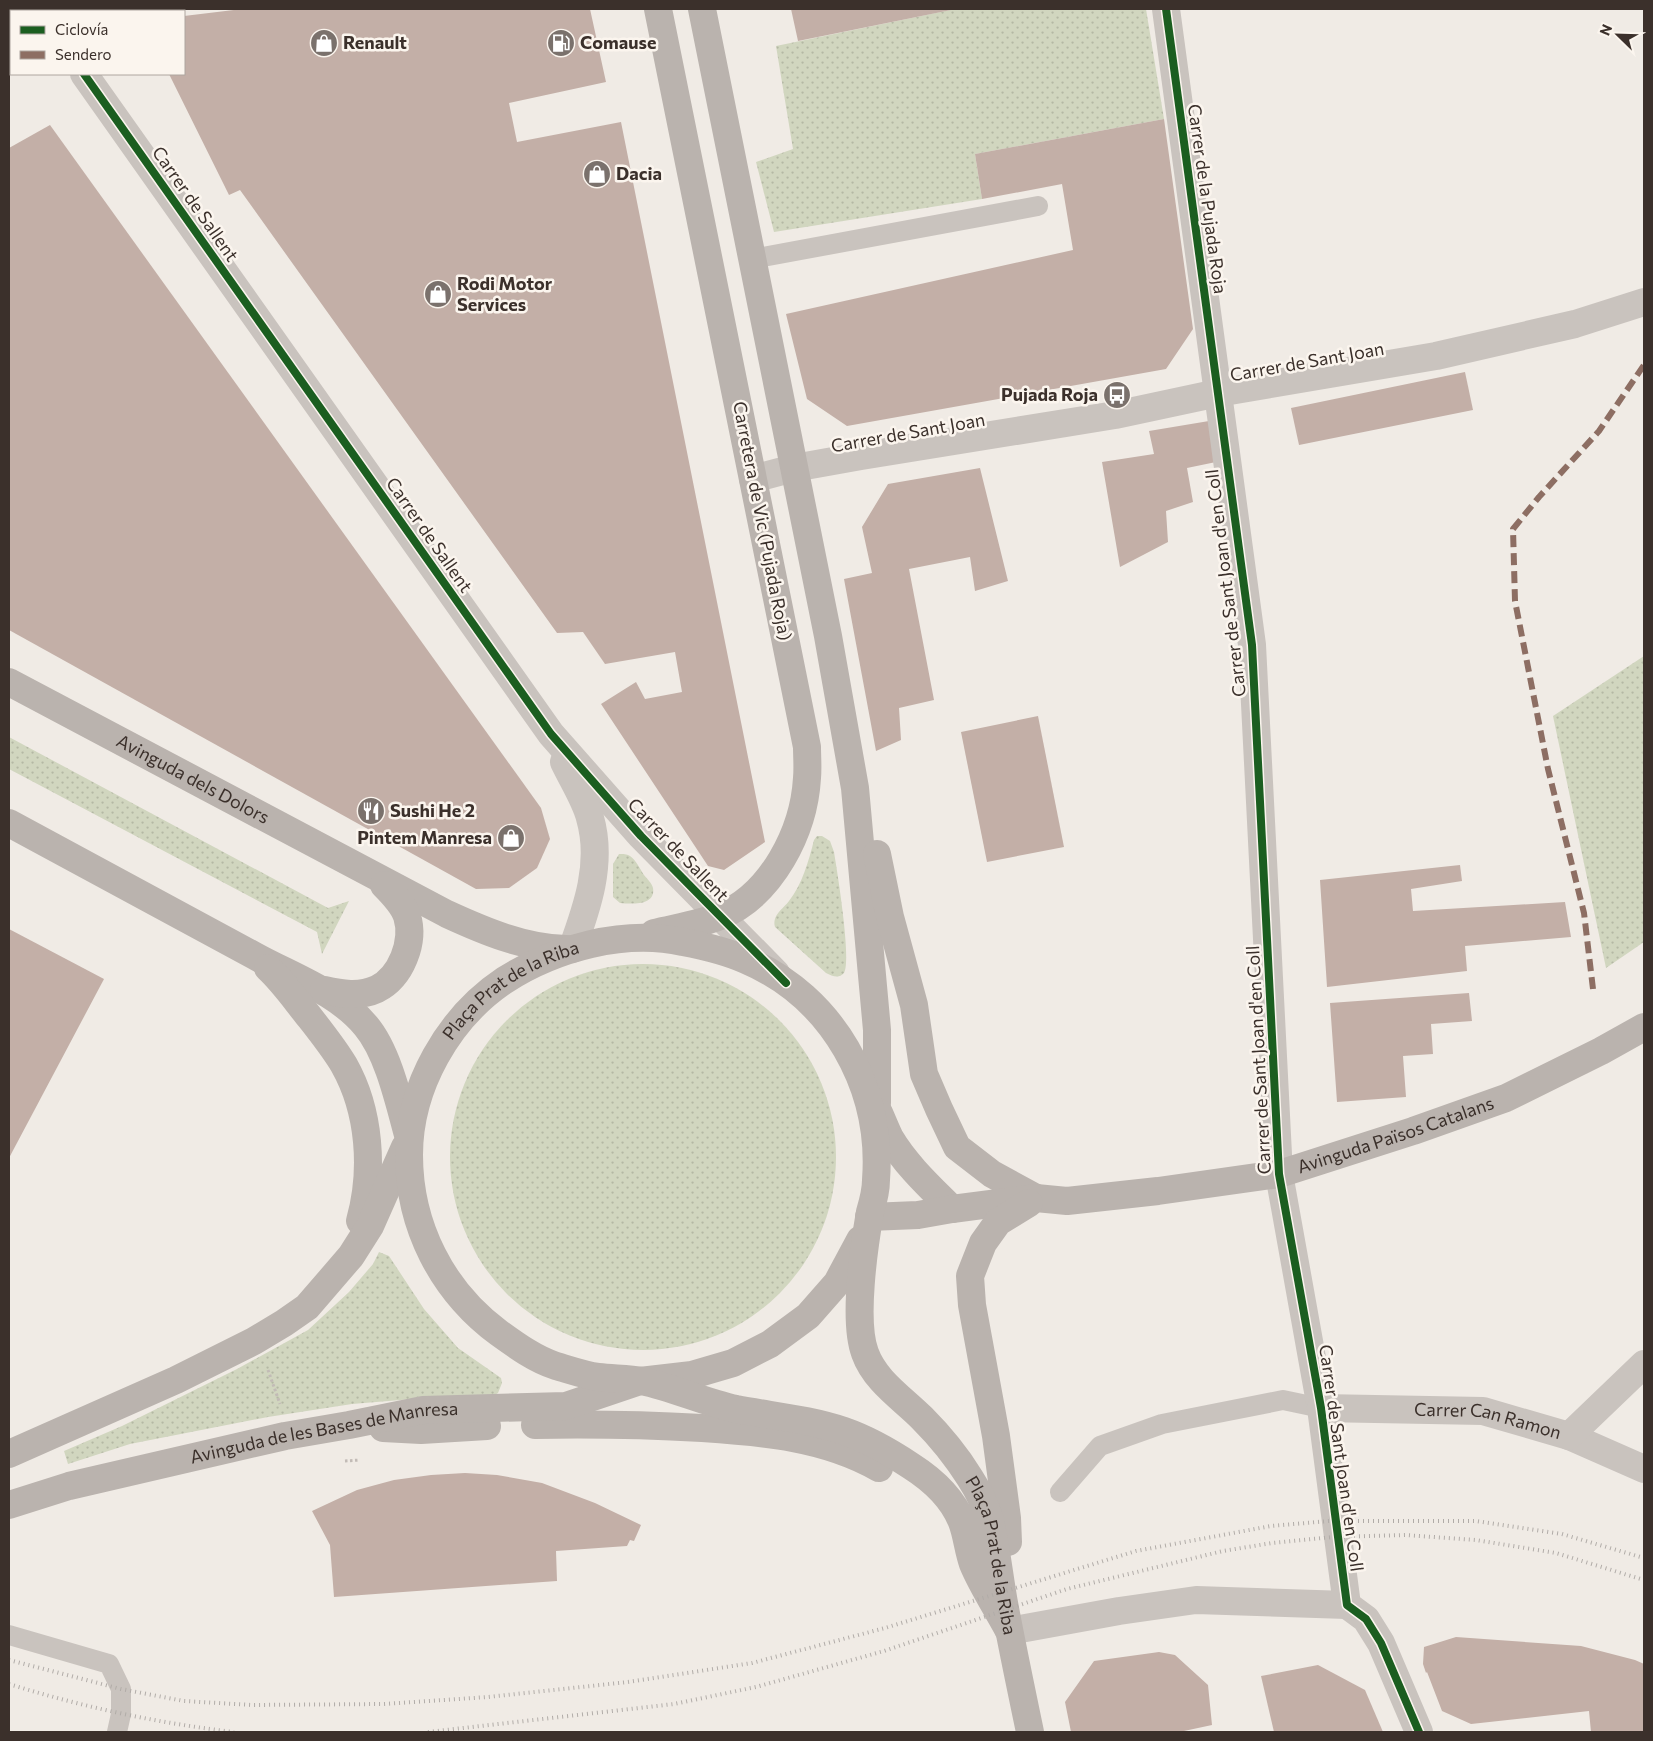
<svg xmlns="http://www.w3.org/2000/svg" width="1653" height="1741" viewBox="0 0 1653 1741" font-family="Commissioner,sans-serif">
<defs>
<pattern id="green-dots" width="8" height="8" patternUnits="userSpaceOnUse" patternTransform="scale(1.25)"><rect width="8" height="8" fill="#d1d6bf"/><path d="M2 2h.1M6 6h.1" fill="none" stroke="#b4b8a4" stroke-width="1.8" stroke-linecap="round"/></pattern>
</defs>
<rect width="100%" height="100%" fill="#f0ebe5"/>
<g fill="url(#green-dots)">
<path d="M955,9H1146L1164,119L975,154L982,199L774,232L756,162L793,149L776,46Z"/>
<path d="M1644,656V942L1606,968L1553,716Z"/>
<path d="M9,737L328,908L349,901L322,954L317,932L9,769Z"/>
<path d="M817,836H822L830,841L834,852C837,870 852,962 844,973C839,979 832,976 826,973L775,927C772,915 783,909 789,901C802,885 809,860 814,840Z"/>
<path d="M619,854C624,854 626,854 630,856C636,860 640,869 644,875C647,879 652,883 653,888C656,906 631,904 620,903L613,897V864Z"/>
<circle cx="643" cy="1157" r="193"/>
<path d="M379,1252L389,1256L424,1309L458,1348L501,1378L502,1383L498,1393L493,1396L425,1398L352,1404L268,1417L130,1444L68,1464L64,1451L122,1426L237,1369L308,1330L349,1292L373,1264Z"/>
</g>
<g fill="#c3afa7">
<path d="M242,9H590L606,82L509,103L517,142L621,122L765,842L724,870L708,866L601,704L636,682L645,699L682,692L675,652L605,664L583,632L557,633L240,190L229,195L169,74H184V16Z"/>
<path d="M791,9H951V10L798,41Z"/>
<path d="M1164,119L1193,329L1166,369L847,426L807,399L786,314L1073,250L1062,184L982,199L975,154Z"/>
<path d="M50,125L541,808L550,839L537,868L509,888L476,889L9,630V148Z"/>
<path d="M1465,372L1473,410L1299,445L1291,408Z"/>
<path d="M1209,421L1216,462L1187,468L1193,502L1166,511L1168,542L1120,567L1102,462L1154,454L1149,431Z"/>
<path d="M980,468L1008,581L975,591L970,557L909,569L934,700L899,708L901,740L876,751L844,579L872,573L862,527L888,484Z"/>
<path d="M1038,716L1064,847L987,862L961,732Z"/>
<path d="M1460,865L1462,881L1411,889L1413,911L1565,902L1571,937L1465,946L1467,971L1327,987L1320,880Z"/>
<path d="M9,929L104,979L9,1158Z"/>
<path d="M1469,993L1472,1021L1431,1024L1433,1054L1403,1056L1406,1097L1337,1102L1330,1003Z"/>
<path d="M465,1473L497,1475L542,1483L595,1503L641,1525L634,1541L630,1540L627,1546L556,1551L557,1581L334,1597L330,1545L312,1511L357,1490L394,1480L431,1475Z"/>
<path d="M1456,1637L1581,1646L1635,1660L1644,1664V1732H1591L1589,1711L1471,1724L1442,1711L1427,1672L1426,1673L1423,1664L1424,1647Z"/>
<path d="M1159,1652L1175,1655L1208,1685L1212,1725L1184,1731V1732H1071L1065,1702L1094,1661Z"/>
<path d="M1318,1665L1365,1690L1383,1732H1274L1261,1676Z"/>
</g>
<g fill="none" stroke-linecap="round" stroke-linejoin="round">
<g stroke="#c2bbb6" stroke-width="3" stroke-dasharray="2.5 2.5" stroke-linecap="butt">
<path d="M268,1370L280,1404"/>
<path d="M345,1461L360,1460"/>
</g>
<g stroke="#c9c3be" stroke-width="20">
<path d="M752,259L1038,206"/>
<path d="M1060,1492L1100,1446L1162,1424L1283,1400L1321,1408"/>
<path d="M9,1635L109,1664L121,1689V1714L117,1732"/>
</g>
<g stroke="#c9c3be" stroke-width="28">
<path d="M38,9L40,11"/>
<path d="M1166,9L1252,645L1279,1174L1321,1408L1347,1605L1366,1619L1381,1643L1419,1732"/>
<path d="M84,74L551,734L641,836L776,973"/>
<path d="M753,479L794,468L861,456L1115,415L1218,393L1436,356L1575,324L1644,302"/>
<path d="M564,762C572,779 586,801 590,818C603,863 587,908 572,949"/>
<path id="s1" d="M1321,1408L1483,1411L1569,1436L1644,1469"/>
<path d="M1569,1436L1644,1364"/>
<path d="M1009,1631L1119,1611L1196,1600L1347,1605"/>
</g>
<g stroke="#bab3ae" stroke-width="28">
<path d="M702,9L828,636L855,788L877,1030V1103"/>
<path id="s2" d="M9,682L447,914C484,931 524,948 566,949"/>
<path d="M9,823C91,867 173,911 255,956C293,977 338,992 366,1026C388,1052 399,1102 408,1135"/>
<path d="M877,854L890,917L914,1005L924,1074L939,1109L957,1147L992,1174L1036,1198"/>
<path d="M654,933C674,928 701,924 720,916C772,895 804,831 807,778C808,768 807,757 807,747L658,9"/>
<path d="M268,968C281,980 292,995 303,1009C317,1027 332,1045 344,1065C370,1111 374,1171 360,1221"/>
<path d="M324,990C341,994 360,997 377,989C401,977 415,942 407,916C403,904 393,894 384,885"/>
<path d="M879,1113C883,1122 886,1130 890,1138C906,1165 930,1187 952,1209"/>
<path id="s3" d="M869,1217L918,1215L952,1209L1036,1198L1067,1201L1158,1191L1279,1174L1413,1131L1506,1098L1601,1051L1644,1027"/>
<path d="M535,1425C591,1424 647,1425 702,1428C762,1432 825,1437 879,1468"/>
<path d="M383,1428L421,1430L487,1426"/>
<path d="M9,1454L176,1380L254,1341L284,1323L307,1307L351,1256L370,1226L405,1147"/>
<path id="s4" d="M9,1505L69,1486L285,1436L349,1425L423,1410L566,1406L640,1381L692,1375L733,1363L770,1344L808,1316L837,1283L860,1240"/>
<path d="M1008,1542L1007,1518L996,1436L972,1305L970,1276L983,1243L998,1222L1029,1203"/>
<path id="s5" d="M1009,1631C998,1610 982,1586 973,1564C968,1550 967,1535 962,1522C952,1497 933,1480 911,1466C890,1452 867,1439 844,1431C809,1419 772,1416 736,1409C704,1402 674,1388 642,1381C628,1378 613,1379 598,1377C584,1375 570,1370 556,1366C535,1359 517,1346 499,1333C442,1291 409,1226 409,1155C409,1087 448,1018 505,980C555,948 624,929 683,942C704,946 726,951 746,960C833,997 883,1087 876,1180C876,1191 873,1202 870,1212C864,1247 853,1321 865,1353C875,1381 902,1398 922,1418C940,1436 957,1457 970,1478C977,1489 985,1504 989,1517C996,1544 999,1576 1004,1603C1012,1646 1021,1689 1030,1732"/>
</g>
<g stroke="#b1aca8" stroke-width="4" stroke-dasharray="1 4" stroke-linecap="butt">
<path d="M9,1660L121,1689L184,1701L252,1705L384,1704L488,1697L628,1682L752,1663L885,1628L1136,1551L1271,1526L1329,1521H1476L1562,1534L1644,1558"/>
<path d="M9,1684C83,1707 157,1723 234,1732"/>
<path d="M428,1732L674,1704L756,1687L884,1651L1067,1589L1223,1551L1272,1543L1333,1537L1405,1535L1476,1540L1556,1553L1644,1580"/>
</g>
<path stroke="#8d6e63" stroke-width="6" stroke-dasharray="12 6" stroke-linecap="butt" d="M1593,989L1584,913L1548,769L1515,601L1513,529L1539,497L1599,431L1644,365"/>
<g stroke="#fbf5ee" stroke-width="11">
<g id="cycleway">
<path d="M1166,9L1252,645L1279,1174L1321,1408L1347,1605L1366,1619L1381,1643L1419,1732"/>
<path d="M84,74L551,734L641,836L786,983"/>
</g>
</g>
<use href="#cycleway" stroke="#1b5e20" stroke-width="8"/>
</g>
<defs>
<g id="shop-disc" transform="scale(1.4375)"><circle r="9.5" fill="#7a716c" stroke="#fbf5ee"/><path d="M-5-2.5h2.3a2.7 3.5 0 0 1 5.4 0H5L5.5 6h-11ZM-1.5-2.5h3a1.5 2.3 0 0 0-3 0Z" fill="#fff"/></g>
<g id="fuel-disc" transform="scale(1.4375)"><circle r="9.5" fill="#7a716c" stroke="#fbf5ee"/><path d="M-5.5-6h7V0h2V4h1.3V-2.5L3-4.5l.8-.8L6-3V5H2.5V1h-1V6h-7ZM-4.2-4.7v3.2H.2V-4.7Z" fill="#fff"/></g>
<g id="bus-disc" transform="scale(1.4375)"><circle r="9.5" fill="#7a716c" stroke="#fbf5ee"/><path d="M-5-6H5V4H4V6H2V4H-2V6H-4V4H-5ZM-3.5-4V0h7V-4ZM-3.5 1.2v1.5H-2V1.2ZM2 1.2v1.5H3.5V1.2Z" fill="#fff"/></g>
<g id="restaurant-disc" transform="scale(1.4375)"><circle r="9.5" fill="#7a716c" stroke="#fbf5ee"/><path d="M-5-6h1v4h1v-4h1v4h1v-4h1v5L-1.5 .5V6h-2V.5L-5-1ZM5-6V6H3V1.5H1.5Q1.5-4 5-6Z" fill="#fff"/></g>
</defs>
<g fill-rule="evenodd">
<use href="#shop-disc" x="324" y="43"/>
<use href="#fuel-disc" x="561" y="43"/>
<use href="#shop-disc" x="597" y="174"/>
<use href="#shop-disc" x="438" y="294"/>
<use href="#bus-disc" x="1117" y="395"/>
<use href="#restaurant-disc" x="371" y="811"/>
<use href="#shop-disc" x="511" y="838"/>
</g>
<g text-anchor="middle" stroke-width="5" stroke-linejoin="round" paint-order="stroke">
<g font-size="18" font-weight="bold" fill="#3b302b" stroke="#fbf5ee" text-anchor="start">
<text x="343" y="49">Renault</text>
<text x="580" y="49">Comause</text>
<text x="616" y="180">Dacia</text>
<text x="457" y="290">Rodi Motor<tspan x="457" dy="21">Services</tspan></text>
<text x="1098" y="401" text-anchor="end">Pujada Roja</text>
<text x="390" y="817">Sushi He 2</text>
<text x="492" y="844" text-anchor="end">Pintem Manresa</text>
</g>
<g font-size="18" fill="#3b302b" stroke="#fbf5ee">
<text transform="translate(1207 199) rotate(82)" y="6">Carrer de la Pujada Roja</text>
<text transform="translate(195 204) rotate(55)" y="6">Carrer de Sallent</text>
<text transform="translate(1307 362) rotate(-10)" y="6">Carrer de Sant Joan</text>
<text transform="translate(908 433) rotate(-10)" y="6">Carrer de Sant Joan</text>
<text transform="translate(762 521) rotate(79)" y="6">Carretera de Vic (Pujada Roja)</text>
<text transform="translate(429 535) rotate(55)" y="6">Carrer de Sallent</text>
<text transform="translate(1226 583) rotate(-97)" y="6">Carrer de Sant Joan d'en Coll</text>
<text dy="6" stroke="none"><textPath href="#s2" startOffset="208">Avinguda dels Dolors</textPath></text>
<text transform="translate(678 850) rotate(46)" y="6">Carrer de Sallent</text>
<text dy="6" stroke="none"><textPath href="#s5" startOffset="1048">Plaça Prat de la Riba</textPath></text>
<text transform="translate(1259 1060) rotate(-93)" y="6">Carrer de Sant Joan d'en Coll</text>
<text dy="6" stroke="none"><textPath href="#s3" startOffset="536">Avinguda Països Catalans</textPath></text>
<text dy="6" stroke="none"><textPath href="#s1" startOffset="168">Carrer Can Ramon</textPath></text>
<text dy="6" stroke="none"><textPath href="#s4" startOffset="324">Avinguda de les Bases de Manresa</textPath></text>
<text transform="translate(1341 1458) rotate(82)" y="6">Carrer de Sant Joan d'en Coll</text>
<text dy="6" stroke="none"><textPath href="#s5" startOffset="1994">Plaça Prat de la Riba</textPath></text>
</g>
</g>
<rect width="1653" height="1741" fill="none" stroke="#3b302b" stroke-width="20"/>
<rect x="10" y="10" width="175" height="65" fill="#fbf5ee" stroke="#aea6a0"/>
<rect x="20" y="26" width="25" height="8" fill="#1b5e20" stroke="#aea6a0"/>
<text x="55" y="35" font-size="15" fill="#3b302b">Ciclovía</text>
<rect x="20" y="51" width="25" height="8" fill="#8d6e63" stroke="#aea6a0"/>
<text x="55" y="60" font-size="15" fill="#3b302b">Sendero</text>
<g transform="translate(1618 35) rotate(293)" stroke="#fbf5ee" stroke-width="4" paint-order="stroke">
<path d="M0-4L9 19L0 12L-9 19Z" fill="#3b302b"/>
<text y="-8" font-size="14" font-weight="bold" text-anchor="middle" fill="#3b302b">N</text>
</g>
</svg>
